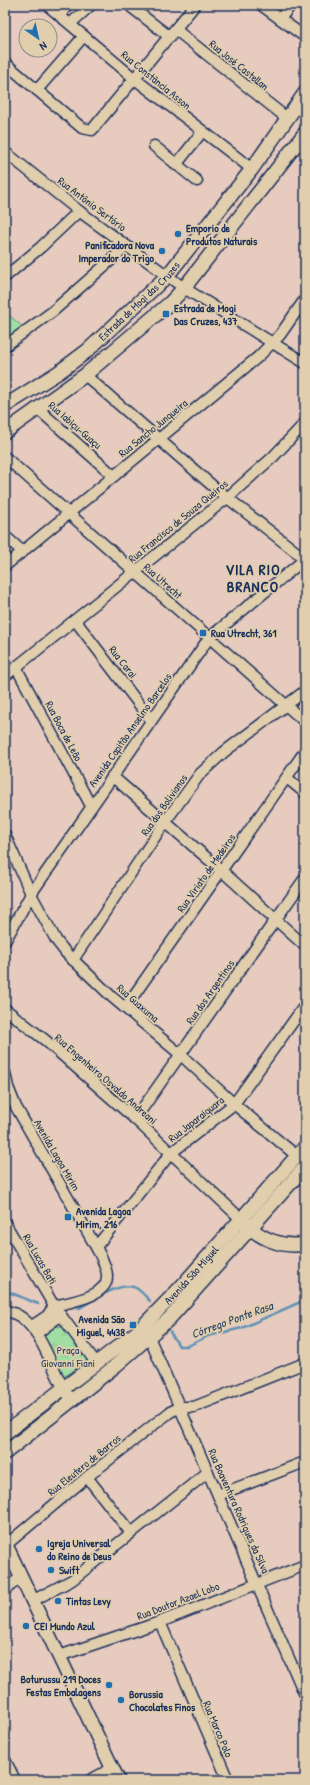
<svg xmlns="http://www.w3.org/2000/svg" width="310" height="1785" viewBox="0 0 310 1785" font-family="'Patrick Hand',sans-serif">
<defs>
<pattern id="park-tufts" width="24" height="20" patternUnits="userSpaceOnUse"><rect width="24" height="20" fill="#a2dea4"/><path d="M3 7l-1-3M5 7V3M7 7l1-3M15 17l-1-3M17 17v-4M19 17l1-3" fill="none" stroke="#8bbf90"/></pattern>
</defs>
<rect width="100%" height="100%" fill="#e6cbbe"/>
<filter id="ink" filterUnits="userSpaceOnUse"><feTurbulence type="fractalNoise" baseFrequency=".025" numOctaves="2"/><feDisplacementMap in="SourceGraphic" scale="8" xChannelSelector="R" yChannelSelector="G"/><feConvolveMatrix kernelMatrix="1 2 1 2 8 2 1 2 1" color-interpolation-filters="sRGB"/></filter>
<g filter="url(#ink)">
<g fill="url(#park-tufts)" stroke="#5e8681">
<path d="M5,312L23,327L5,339Z"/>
<path d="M64,1326L91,1360L62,1378L40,1335L50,1327Z"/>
</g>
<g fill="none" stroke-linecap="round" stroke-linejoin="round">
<g stroke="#5f93b4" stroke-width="2.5">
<path d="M5,1292H9L38,1304"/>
<path d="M78,1309C90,1302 121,1280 136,1288C141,1291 146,1297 150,1301"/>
<path d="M170,1332L179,1346H188L208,1336L242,1328L305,1300"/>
</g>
<g stroke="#1b2f5e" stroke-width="13">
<g id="minor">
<path d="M47,5L135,79L252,169"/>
<path d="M261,5L305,37"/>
<path d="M131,7L170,37"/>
<path d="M60,16L67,5"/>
<path d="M280,19L291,5"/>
<path d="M70,24L91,5"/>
<path d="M176,30L288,119"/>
<path d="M5,63L82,128L92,130L195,5"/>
<path d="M37,90L84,36"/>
<path d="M154,146L197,181"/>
<path d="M5,152L79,211L184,288L305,363"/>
<path d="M176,165L202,132"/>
<path d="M5,277L41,247L79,211"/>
<path d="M5,346L52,312L127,246"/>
<path d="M38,409L114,476"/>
<path d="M5,457L305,722"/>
<path d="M5,536L23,552"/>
<path d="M5,566L258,357L280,335L305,299"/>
<path d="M75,620L151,720"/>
<path d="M16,667L91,806"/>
<path d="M5,676L227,498L273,457L305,423"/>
<path d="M112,776L222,871L305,946"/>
<path d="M287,778L305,793"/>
<path d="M5,835L31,894L56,940L66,953L112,997L181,1055L234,1104L297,1156"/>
<path d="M5,941L31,894L209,638L305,559L215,488L85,375"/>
<path d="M73,960L165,822L200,774L224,752L305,691"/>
<path d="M125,1008L305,751"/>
<path d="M5,1009L45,1040L135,1119L241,1219"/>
<path d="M5,1073L8,1087L16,1107L96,1247C100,1255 107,1266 107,1276C108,1297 69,1302 54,1306"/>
<path d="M135,1119L305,878"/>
<path d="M5,1223L54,1306L97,1364"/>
<path d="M96,1247L171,1153L234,1104L305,1005"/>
<path d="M5,1311C37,1314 49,1363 63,1387C65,1392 69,1396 72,1400"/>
<path d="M32,1326L47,1316L54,1306"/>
<path d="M36,1334L61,1315"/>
<path d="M149,1337L305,1695"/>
<path d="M87,1477L131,1533"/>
<path d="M218,1495L305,1462"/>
<path d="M6,1545L87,1477L170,1412L181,1407H194L305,1363"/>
<path d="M5,1590L21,1577"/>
<path d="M32,1601L72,1580L208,1472"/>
<path d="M160,1622L228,1780"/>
<path d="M59,1656L160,1622L305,1565"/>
<path d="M5,1760L15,1780"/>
<path d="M90,1780L113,1768"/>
</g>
</g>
<g stroke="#1b2f5e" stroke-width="16">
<g id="major">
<path id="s1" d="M5,406L59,372L87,351L167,276L252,169L305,93"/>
<path d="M5,432L85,375L171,302L184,288L305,133"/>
<path d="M244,1222C260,1239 282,1248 305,1244"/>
<path id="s2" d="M5,1433L137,1332L180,1288L305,1147"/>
<path d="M5,1453L114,1367L169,1319L305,1167"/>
<path d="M5,1543L118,1780"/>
</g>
</g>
<use href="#minor" stroke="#e1ceac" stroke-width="10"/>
<use href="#major" stroke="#e1ceac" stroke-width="13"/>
</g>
</g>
<g fill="#1f6fb2" stroke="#e1ceac" stroke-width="1.5">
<circle cx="178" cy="234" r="4"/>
<circle cx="162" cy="251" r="4"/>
<rect x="162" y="310" width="8" height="8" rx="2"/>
<rect x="199" y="629" width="8" height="8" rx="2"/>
<rect x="64" y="1213" width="8" height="8" rx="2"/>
<rect x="129" y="1321" width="8" height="8" rx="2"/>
<circle cx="39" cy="1549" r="4"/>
<circle cx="51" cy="1570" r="4"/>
<circle cx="58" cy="1601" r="4"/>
<circle cx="26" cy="1626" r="4"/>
<circle cx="109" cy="1685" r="4"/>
<circle cx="121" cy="1700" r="4"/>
</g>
<g text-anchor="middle" stroke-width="3.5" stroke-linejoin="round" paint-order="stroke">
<g font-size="11" fill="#1b2f5e" stroke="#e1ceac">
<text transform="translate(239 65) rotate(39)" y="4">Rua José Castellan</text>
<text transform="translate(156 80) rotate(39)" y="4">Rua Constância Asson</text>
<text transform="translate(92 204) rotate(37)" y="4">Rua Antônio Sertório</text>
<text dy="4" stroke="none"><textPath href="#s1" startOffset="171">Estrada de Mogi das Cruzes</textPath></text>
<text transform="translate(75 425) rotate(41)" y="4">Rua Iabiçu-Guaçu</text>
<text transform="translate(153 428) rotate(-39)" y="4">Rua Sancho Junqueira</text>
<text transform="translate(178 521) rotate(-39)" y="4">Rua Francisco de Souza Queiros</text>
<text transform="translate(163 581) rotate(42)" y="4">Rua Utrecht</text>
<text transform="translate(123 662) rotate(52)" y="4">Rua Carai</text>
<text transform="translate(130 730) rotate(-55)" y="4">Avenida Capitão Anselmo Barcelos</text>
<text transform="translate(64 731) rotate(62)" y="4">Rua Boca de Leão</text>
<text transform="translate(164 805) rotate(-55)" y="4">Rua dos Bolivianos</text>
<text transform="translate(206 873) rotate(-55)" y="4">Rua Viriato de Medeiros</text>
<text transform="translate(210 992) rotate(-55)" y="4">Rua dos Argentinos</text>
<text transform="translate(138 1003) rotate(41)" y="4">Rua Guaxuma</text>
<text transform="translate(106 1079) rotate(41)" y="4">Rua Engenheiro Osvaldo Andreani</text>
<text transform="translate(196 1119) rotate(-38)" y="4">Rua Japaraiquara</text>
<text transform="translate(57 1155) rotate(60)" y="4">Avenida Lagoa Mirim</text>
<text transform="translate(40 1259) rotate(60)" y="4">Rua Lucas Bati</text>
<text dy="4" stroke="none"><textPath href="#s2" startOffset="245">Avenida São Miguel</textPath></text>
<text transform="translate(84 1465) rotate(-39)" y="4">Rua Eleutero de Barros</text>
<text transform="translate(239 1511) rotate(66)" y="4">Rua Boaventura Rodrigues da Silva</text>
<text transform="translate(178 1601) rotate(-21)" y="4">Rua Doutor Azael Lobo</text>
<text transform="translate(218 1729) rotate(67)" y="4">Rua Marco Polo</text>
</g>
<g font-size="11" font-weight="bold" fill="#1b2f5e" stroke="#e1ceac" text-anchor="start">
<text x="186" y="232">Emporio de<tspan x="186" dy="13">Produtos Naturais</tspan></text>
<text x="154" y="249" text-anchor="end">Panificadora Nova<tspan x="154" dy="13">Imperador do Trigo</tspan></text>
<text x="174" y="312">Estrada de Mogi<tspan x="174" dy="13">Das Cruzes, 437</tspan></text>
<text x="211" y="637">Rua Utrecht, 361</text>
<text x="76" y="1215">Avenida Lagoa<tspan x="76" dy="13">Mirim, 216</tspan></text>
<text x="125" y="1323" text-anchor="end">Avenida São<tspan x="125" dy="13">Miguel, 4438</tspan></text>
<text x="47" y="1547">Igreja Universal<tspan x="47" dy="13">do Reino de Deus</tspan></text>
<text x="59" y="1574">Swift</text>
<text x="66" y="1605">Tintas Levy</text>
<text x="34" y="1630">CEI Mundo Azul</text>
<text x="101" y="1683" text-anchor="end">Boturussu 219 Doces<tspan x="101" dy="13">Festas Embalagens</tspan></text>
<text x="129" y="1698">Borussia<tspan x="129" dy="13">Chocolates Finos</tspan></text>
</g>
<g font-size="11" fill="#284065" stroke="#e1ceac">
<text x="68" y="1354">Praça<tspan x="68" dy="13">Giovanni Fiani</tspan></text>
</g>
<g font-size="12" font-style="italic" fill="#26406c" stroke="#e1ceac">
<text transform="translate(232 1320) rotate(-20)" y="4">Córrego Ponte Rasa</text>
</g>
<g font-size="15" font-weight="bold" letter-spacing="1" fill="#1b2f5e" stroke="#e1ceac">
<text x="253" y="575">VILA RIO<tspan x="253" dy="17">BRANCO</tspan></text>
</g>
</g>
<rect width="310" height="1785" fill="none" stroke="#e1ceac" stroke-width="20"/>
<rect x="10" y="10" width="290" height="1765" fill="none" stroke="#1b2f5e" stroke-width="1.5" filter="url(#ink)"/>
<g transform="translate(38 38) rotate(146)"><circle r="19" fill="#e1ceac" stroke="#928e8d"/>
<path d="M0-3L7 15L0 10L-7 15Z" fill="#1f6fb2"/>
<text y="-6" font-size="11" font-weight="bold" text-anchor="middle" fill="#1b2f5e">N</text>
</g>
</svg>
